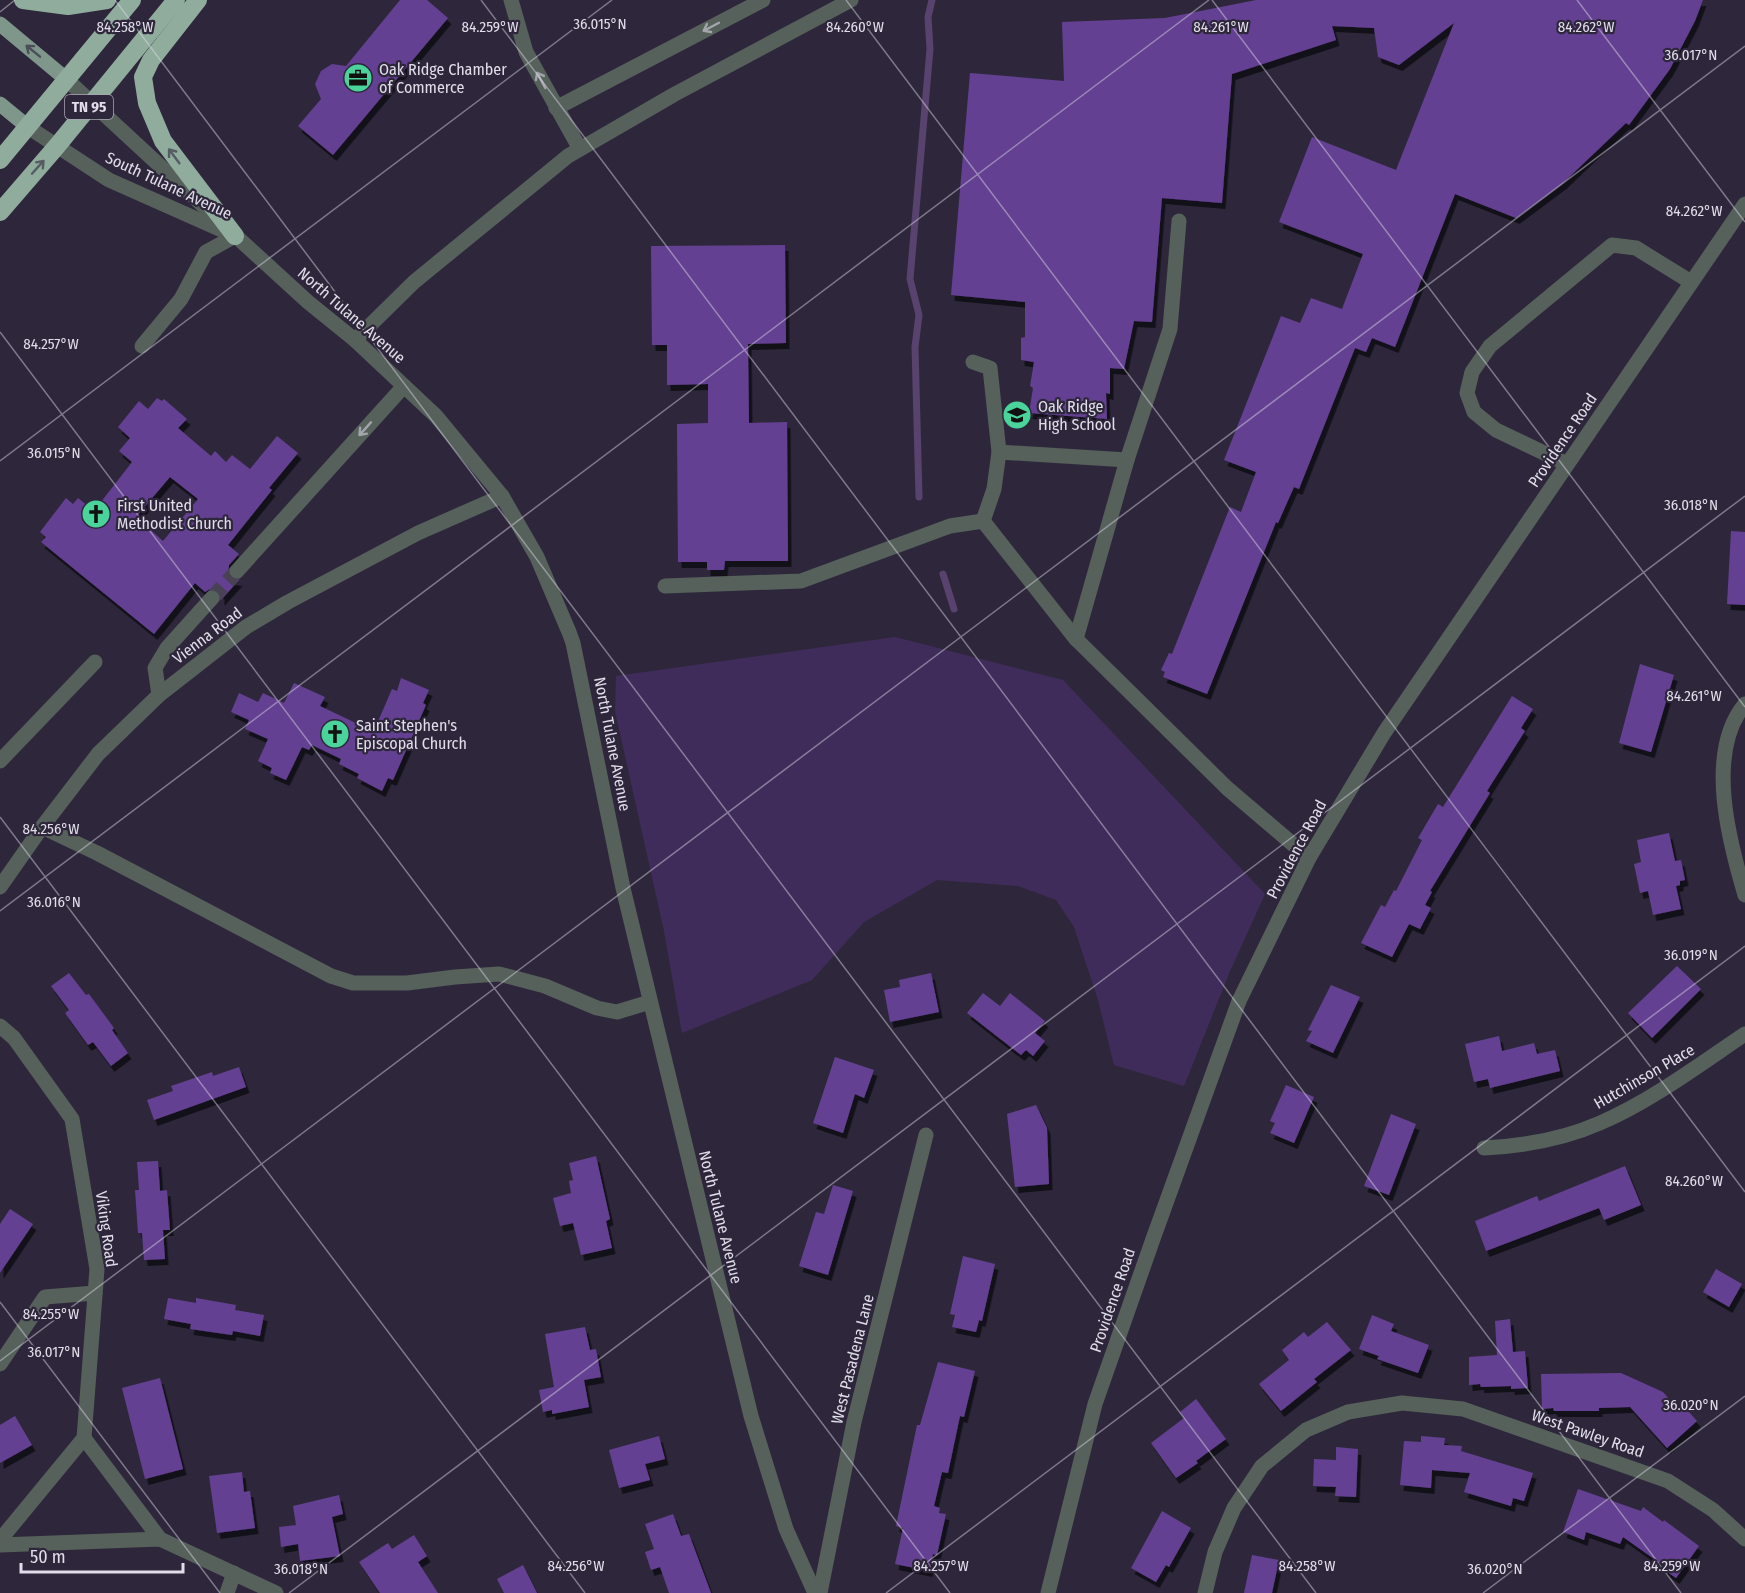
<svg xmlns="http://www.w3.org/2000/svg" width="1745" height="1593" viewBox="0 0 1745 1593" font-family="'Fira Sans Condensed',sans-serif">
<defs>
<filter id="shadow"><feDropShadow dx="3.5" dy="6" stdDeviation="0" flood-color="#0009"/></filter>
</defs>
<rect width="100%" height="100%" fill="#2e273b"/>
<path fill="#402c5b" d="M895,637L1063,680L1265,894L1230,971L1184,1086L1114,1065L1098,1000L1074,927L1056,900L1018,886L937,880L864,922L812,980L682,1033L664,931L615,711L616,676Z"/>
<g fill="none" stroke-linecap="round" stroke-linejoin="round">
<g stroke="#58426e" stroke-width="7">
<path d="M919,497L915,347L919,315L910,279L930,49L928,17L932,0"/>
<path d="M943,574L954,609"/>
</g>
</g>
<g fill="#634091" fill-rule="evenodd" filter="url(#shadow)">
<path d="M400,0H427L448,18L333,155L298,126L321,99L315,84L321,71L332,64L346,66Z"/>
<path d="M1256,0H1703L1695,21L1670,69L1629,125L1626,123L1563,183L1516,218L1455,194L1395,347L1372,338L1366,352L1355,348L1299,489L1294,487L1278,523L1276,522L1207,694L1163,677L1165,672L1161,670L1169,653L1172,654L1230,507L1241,512L1256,472L1224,460L1281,316L1300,323L1311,298L1342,309L1363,254L1279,222L1312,137L1396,170L1454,23L1399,65L1378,57L1374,28L1332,26L1336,40L1232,74L1222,203L1162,198L1152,322L1134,321L1124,369L1110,368V394L1106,393L1107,419L1029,413L1033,388L1030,386L1034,362L1021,360V338L1025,337V302L951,295L970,73L1064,81L1062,22L1165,18Z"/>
<path d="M785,245L786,343L748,344L749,423L787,422L788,561H725L724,570H707V562H678L677,424L708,423V384L667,385V345H652L651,246Z"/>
<path d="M157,398L162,401L164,399L187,419L178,428L211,456L215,451L226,462L232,455L250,469L277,436L298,453L269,488L272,490L228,545L239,554L229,565L228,575L231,579L239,580L221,600V594L218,590L210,589L205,592L195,583L154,634L41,542L46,537L40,532L66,498L73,504L78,498L94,511L132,462L119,451L130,438L118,427L139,401L148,409ZM170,477L198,499L163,541L136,517Z"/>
<path d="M1731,531L1745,532V605L1727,604Z"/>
<path d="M1640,664L1674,675L1651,752L1619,743Z"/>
<path d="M401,678L429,690L423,703L426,705L393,780L388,778L382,791L357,778L359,774L339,764L341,759L312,745L309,750L302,747L286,780L270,773L272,768L258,761L268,739L245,729L249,720L231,712L239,693L258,702L263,693L284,703L294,683L325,697L320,706L360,725L362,720L376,726L392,689L397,691Z"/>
<path d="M1512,696L1533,709L1521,728L1525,731L1487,791L1490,793L1430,891L1432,892L1425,905L1431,908L1420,929L1409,924L1392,957L1361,943L1381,905L1385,907L1394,890L1396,891L1422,840L1418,838L1438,804L1443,807Z"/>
<path d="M1669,833L1675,861L1681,860L1685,880L1680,881V885L1676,886L1681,909L1653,915L1648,891L1640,893L1634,864L1641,862L1637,840Z"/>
<path d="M1677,966L1701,989L1652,1038L1628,1013Z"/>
<path d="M69,973L86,995L89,994L114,1028L112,1030L128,1053L111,1066L93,1042L88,1045L65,1013L69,1010L51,986Z"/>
<path d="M931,973L939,1012L890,1022L884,990L900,987L899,980Z"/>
<path d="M1331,985L1360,997L1333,1053L1306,1041L1312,1031L1308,1030Z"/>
<path d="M983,993L1000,1006L1010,993L1045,1021L1035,1033L1045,1041L1033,1056L1026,1050L1021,1055L967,1013Z"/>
<path d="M1499,1036L1502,1051L1534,1043L1537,1054L1555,1050L1560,1071L1490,1088L1488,1079L1474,1082L1465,1044Z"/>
<path d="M835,1057L874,1070L864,1098L855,1094L843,1133L813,1123Z"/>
<path d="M239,1067L246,1087L154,1120L147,1100L173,1091L171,1086L212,1072L213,1076Z"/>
<path d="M1286,1085L1314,1097L1294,1143L1270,1133L1275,1123L1270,1121Z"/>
<path d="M1036,1105L1047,1128L1049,1184L1015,1187L1007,1114Z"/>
<path d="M1391,1114L1416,1124L1389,1195L1364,1186Z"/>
<path d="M596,1156L610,1219L606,1221L612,1248L581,1255L573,1223L560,1226L553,1198L571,1193L569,1181L573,1180L569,1163Z"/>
<path d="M158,1161L160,1191L167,1190L170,1230H163L165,1259L144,1260L142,1233H138L135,1190H139L137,1162Z"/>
<path d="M1625,1166L1641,1205L1604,1220L1599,1208L1486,1251L1475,1221L1537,1196L1539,1201Z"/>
<path d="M833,1185L853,1191L828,1275L799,1266L816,1212L824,1214Z"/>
<path d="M10,1209L33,1224L0,1273V1224Z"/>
<path d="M963,1256L995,1264L982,1321L979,1320L976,1332L952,1327L955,1315L950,1314Z"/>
<path d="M1716,1269L1742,1284L1729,1307L1703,1292Z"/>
<path d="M168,1298L196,1303V1298L236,1305L235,1310L264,1315L260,1336L233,1331L232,1335L190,1329L191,1324L164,1319Z"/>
<path d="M1372,1315L1394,1324L1391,1331L1429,1345L1418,1373L1377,1359L1379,1356L1359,1349Z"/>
<path d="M1510,1319L1513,1352L1525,1351L1528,1388L1511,1389V1386L1481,1387L1480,1384L1469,1385V1357L1497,1355L1495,1321Z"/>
<path d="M1327,1322L1351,1350L1314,1379L1317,1382L1281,1411L1259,1384L1289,1360L1282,1350L1304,1332L1308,1337Z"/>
<path d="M585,1327L590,1350L596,1349L601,1377L584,1380L589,1407L552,1414V1410L543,1412L539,1390L554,1387L545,1334Z"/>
<path d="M938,1362L975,1371L964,1417L960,1416L948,1473L942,1472L934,1506L940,1508L939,1513L946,1514L937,1555L933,1554L929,1571L895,1564L903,1528L896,1526L917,1425H920Z"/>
<path d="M1621,1373L1663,1392L1677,1408L1682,1404L1697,1421L1667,1448L1630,1407L1599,1408V1411H1554L1553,1408L1542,1409L1541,1374Z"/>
<path d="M160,1378L183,1469L145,1479L122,1388Z"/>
<path d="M1196,1399L1226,1439L1196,1461L1198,1463L1176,1478L1151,1443L1184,1418L1180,1412Z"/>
<path d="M15,1416L32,1445L0,1463V1425Z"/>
<path d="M659,1436L665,1459L645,1464L650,1480L619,1488L609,1450Z"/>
<path d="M1421,1436L1445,1438L1444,1445L1462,1446L1461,1451L1533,1473L1524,1501L1513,1498L1511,1506L1464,1492L1470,1473L1432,1470L1431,1488L1400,1485L1404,1441L1421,1442Z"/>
<path d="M1336,1447L1358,1449L1356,1497L1335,1496L1336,1487L1313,1486L1314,1459L1336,1460Z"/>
<path d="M242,1472L244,1492L250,1491L255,1528L217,1533L209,1476Z"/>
<path d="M1578,1489L1641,1511L1643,1507L1663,1522L1664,1520L1699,1546L1676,1578L1663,1569L1664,1566L1623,1537L1620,1544L1586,1532L1584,1540L1563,1532Z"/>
<path d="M339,1495L343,1514L332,1517L340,1556L300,1561L298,1544L281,1547L279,1527L296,1525L293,1506Z"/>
<path d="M1162,1511L1191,1528L1169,1567L1166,1565L1156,1582L1131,1568Z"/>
<path d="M673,1514L681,1536L689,1534L711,1593H669L660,1567L651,1570L645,1552L654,1549L645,1524Z"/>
<path d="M414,1535L427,1556L418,1562L438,1593H380L359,1562L388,1543L392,1549Z"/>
<path d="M1252,1555L1279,1560L1272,1593H1244Z"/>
<path d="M523,1565L537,1593H504L497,1579Z"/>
</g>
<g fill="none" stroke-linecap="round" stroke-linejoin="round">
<path stroke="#494255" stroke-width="15" stroke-dasharray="15 8" stroke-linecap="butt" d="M212,598L237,571"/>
<g stroke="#56615b" stroke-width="15">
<path d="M511,0L526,52L580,149"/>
<path d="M66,79L210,212"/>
<path d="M556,108L763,0"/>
<path d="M28,127L109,180L235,236"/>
<path d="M227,228L308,302L355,340L436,416L502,496L537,557L569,632L573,643L623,888L751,1416L786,1529L815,1593"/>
<path d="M355,340L414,282L568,156L675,94L851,0"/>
<path d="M142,346L181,299L206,252L235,236"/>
<path d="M973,362L990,368L999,452L994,489L983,521"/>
<path d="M999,452L1127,460L1076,639"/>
<path d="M1127,460L1170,329L1179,221"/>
<path d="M1567,464L1496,430L1474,412L1467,393L1472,372L1490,346L1612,245L1636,248L1691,282"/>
<path d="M237,571L404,386"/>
<path d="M665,586L801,581L950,526L983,521L1076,639L1227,788L1309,858"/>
<path d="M159,695L155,668L167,648L212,598"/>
<path d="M1745,704C1705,752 1729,841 1745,895"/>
<path d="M0,761L95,662"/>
<path d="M42,827L97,853L331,976L353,983H407L455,977L499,974L545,986L597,1008L617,1012L650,1002"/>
<path d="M0,887L42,827L98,754L159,695L246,627L288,602L418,533L502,496"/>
<path d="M0,1026L14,1038L72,1119L97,1269L84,1438L0,1540"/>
<path d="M1484,1148C1523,1146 1564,1139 1600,1123C1651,1101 1699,1065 1745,1034"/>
<path d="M0,1364L45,1297L95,1293"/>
<path d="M84,1438L160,1539"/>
<path d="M0,1545L160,1539L276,1593"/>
<path d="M227,1593L234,1573"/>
<path d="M820,1593L854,1422L926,1135"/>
<path d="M1048,1593L1095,1404L1153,1239L1239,1001L1309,858L1384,733L1745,204"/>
<path d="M1205,1593L1215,1552L1234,1508L1262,1466L1306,1430L1348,1412L1402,1403L1463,1409L1668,1481L1713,1510L1745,1539"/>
</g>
<g stroke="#7f978a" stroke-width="15">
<path d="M0,24L66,79"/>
<path d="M0,104L28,127"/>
</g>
<g stroke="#8fac9d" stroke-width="18">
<path d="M23,0L68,6L107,0"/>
<path d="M198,0L151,60L143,77L147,103L163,141L235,236"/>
<path d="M0,160L132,0"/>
<path d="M0,212L57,146L176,0"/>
</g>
</g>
<defs><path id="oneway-shaft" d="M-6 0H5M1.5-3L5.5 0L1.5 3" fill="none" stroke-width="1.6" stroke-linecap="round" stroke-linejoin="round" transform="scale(1.5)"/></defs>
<g stroke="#a2a5aa">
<use href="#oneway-shaft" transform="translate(711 27) rotate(152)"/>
<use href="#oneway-shaft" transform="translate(541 80) rotate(-118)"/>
<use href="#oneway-shaft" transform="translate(365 429) rotate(132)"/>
</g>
<use stroke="#4a4e57" href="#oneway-shaft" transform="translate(33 51) rotate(-141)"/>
<g stroke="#555c62">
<use href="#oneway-shaft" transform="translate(174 156) rotate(-127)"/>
<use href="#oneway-shaft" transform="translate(38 167) rotate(-48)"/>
</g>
<path fill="none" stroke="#e1ddea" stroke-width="1.5" stroke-opacity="0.45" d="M115,0L1316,1593M481,0L1681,1593M846,0L1745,1192M1212,0L1745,707M1577,0L1745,222M0,12L15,0M0,332L950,1593M0,461L612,0M0,817L585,1593M0,911L1209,0M0,1302L220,1593M0,1361L1745,46M289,1593L1745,496M886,1593L1745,946M1483,1593L1745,1396"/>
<defs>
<g id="office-disc" transform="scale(1.5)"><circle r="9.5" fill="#4ad49c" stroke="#2e273b"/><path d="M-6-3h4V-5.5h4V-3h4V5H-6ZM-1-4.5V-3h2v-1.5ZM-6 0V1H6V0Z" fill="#111"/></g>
<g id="school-disc" transform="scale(1.5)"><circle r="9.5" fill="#4ad49c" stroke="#2e273b"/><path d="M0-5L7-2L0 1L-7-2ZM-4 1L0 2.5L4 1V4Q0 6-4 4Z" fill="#111"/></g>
<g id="church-disc" transform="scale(1.5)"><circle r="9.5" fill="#4ad49c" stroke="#2e273b"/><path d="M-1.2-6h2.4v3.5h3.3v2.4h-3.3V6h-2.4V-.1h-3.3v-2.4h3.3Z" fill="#111"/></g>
</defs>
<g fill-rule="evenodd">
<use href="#office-disc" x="358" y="78"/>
<use href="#school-disc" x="1017" y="415"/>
<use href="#church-disc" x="96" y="514"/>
<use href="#church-disc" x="335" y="734"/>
</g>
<g text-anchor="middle" stroke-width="4.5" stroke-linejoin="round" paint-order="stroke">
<rect fill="#2e273b" stroke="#aba6b6" stroke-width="1.5" x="65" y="95" width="48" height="24" rx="4.5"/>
<g font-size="15" font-weight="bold" fill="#e1ddea">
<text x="89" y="112">TN 95</text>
</g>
<g font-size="16" fill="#e1ddea" stroke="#2e273b" text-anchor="start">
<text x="379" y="75">Oak Ridge Chamber<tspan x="379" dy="18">of Commerce</tspan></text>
<text x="1038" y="412">Oak Ridge<tspan x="1038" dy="18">High School</tspan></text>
<text x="117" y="511">First United<tspan x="117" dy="18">Methodist Church</tspan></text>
<text x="356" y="731">Saint Stephen's<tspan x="356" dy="18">Episcopal Church</tspan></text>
</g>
<g font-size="16" fill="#e1ddea" stroke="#2e273b">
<text transform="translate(169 185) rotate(25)" y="6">South Tulane Avenue</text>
<text transform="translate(352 315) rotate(41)" y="6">North Tulane Avenue</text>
<text transform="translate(1562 440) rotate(-56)" y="6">Providence Road</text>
<text transform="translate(207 635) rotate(-37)" y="6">Vienna Road</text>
<text transform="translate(613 744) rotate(79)" y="6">North Tulane Avenue</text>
<text transform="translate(1296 849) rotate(-62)" y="6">Providence Road</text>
<text transform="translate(1644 1076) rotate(-30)" y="6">Hutchinson Place</text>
<text transform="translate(721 1217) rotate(76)" y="6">North Tulane Avenue</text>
<text transform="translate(107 1229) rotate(82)" y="6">Viking Road</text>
<text transform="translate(1112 1300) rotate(-71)" y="6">Providence Road</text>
<text transform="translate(852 1359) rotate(-76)" y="6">West Pasadena Lane</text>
<text transform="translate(1588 1433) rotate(19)" y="6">West Pawley Road</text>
</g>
</g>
<g font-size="15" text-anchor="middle" fill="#e1ddea" stroke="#2e273b" stroke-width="4.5" stroke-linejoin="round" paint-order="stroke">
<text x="600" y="29">36.015°N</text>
<text x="125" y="32">84.258°W</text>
<text x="490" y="32">84.259°W</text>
<text x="855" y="32">84.260°W</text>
<text x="1221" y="32">84.261°W</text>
<text x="1586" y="32">84.262°W</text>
<text x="1691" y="60">36.017°N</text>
<text x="1694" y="216">84.262°W</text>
<text x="51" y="349">84.257°W</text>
<text x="54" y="458">36.015°N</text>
<text x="1691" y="510">36.018°N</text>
<text x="1694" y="701">84.261°W</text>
<text x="51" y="834">84.256°W</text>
<text x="54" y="907">36.016°N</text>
<text x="1691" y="960">36.019°N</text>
<text x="1694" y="1186">84.260°W</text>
<text x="51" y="1319">84.255°W</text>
<text x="54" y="1357">36.017°N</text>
<text x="1691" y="1410">36.020°N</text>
<text x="576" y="1571">84.256°W</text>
<text x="941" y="1571">84.257°W</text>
<text x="1307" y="1571">84.258°W</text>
<text x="1672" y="1571">84.259°W</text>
<text x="301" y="1574">36.018°N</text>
<text x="1495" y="1574">36.020°N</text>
</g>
<path d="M21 1563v9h162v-9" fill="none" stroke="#e1ddea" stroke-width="3"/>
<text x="30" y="1563" font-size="18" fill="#e1ddea" stroke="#2e273b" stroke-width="4.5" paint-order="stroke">50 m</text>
</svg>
